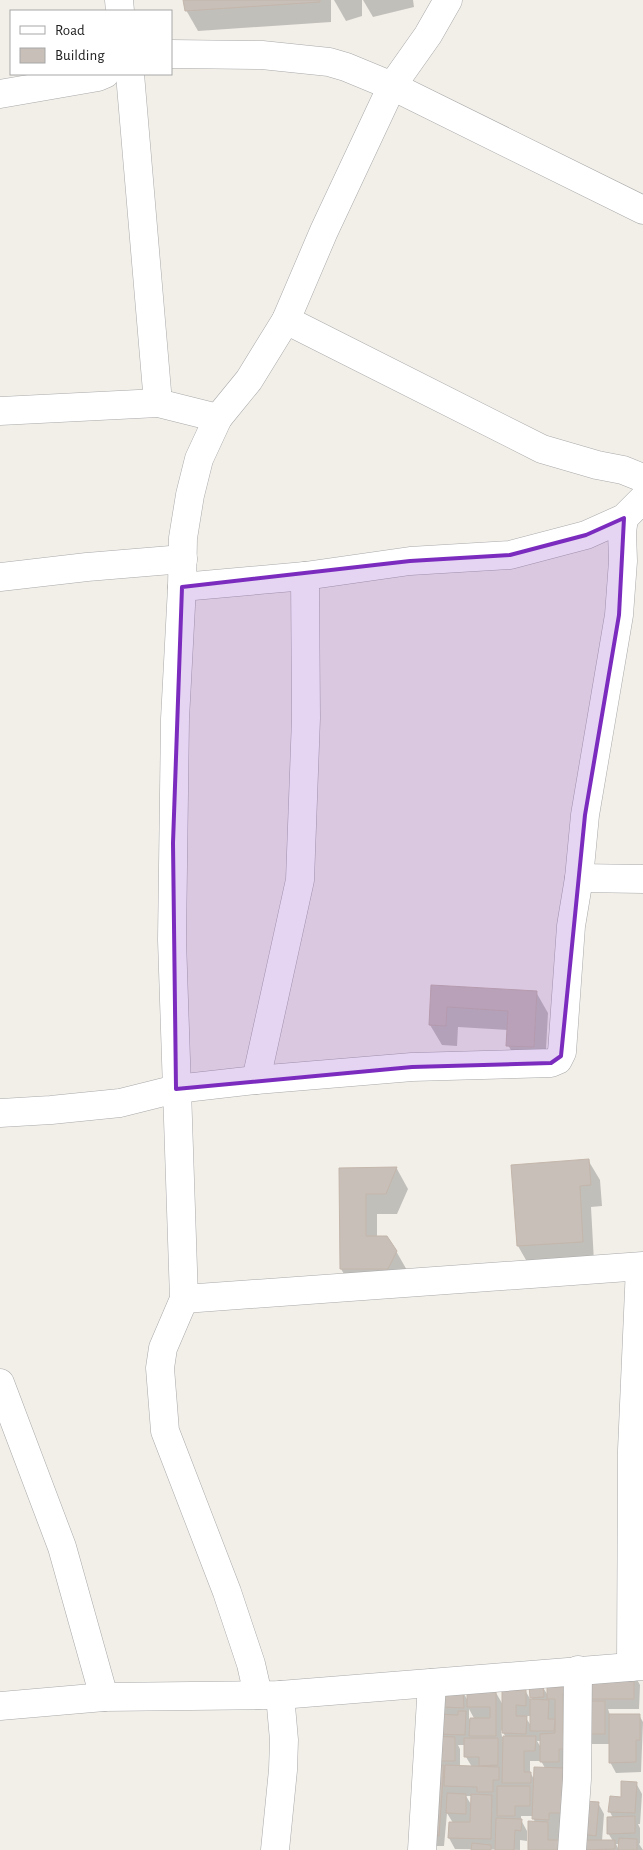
<svg xmlns="http://www.w3.org/2000/svg" width="643" height="1850" viewBox="0 0 643 1850" font-family="'Alegreya Sans',sans-serif">
<rect width="100%" height="100%" fill="#f2efe9"/>
<g fill="#0003" fill-rule="evenodd">
<path d="M184,0H331V22L198,31L186,10Z"/>
<path d="M334,0H362V16L346,21Z"/>
<path d="M363,0H413L414,7L373,17Z"/>
<path d="M433,986L536,992L548,1013L545,1067L520,1066L508,1045V1030L458,1027L457,1046L442,1045L430,1025Z"/>
<path d="M588,1160L600,1180L602,1206L591,1207L594,1262L530,1267L518,1246L512,1166Z"/>
<path d="M340,1169H397L408,1189L397,1214H377V1237L396,1251L408,1272L353,1289L341,1269Z"/>
<path d="M634,1674L640,1685L639,1709H608L610,1715H639L643,1722L641,1772L616,1773L610,1762V1744H592L586,1734L585,1699Z"/>
<path d="M530,1686H542L549,1697L568,1688L566,1850H529L535,1823L533,1816H521V1820L527,1831V1841L520,1840V1850L455,1849L449,1838L450,1823H453L447,1813L444,1846H435L437,1712L463,1692L468,1701L495,1691L503,1705L526,1692L532,1702ZM469,1709L475,1720L469,1719ZM525,1716H531V1726ZM501,1730L506,1737H502ZM537,1741H542V1749ZM458,1745H466V1757L472,1767H460V1749ZM530,1761H541L545,1768L535,1781L530,1772ZM466,1796H472V1806Z"/>
<path d="M636,1783L642,1794L640,1824H638L640,1828V1843L639,1844L643,1850H620V1844H616L619,1850H584L587,1841L583,1834L598,1803L604,1814L602,1841H613L608,1833L613,1818L610,1812Z"/>
</g>
<g fill="#c7bfb8" stroke="#c4b6ab">
<path d="M183,0H320V2L185,11Z"/>
<path d="M431,985L537,991L534,1047L506,1046L508,1011L447,1007L446,1026L429,1025Z"/>
<path d="M589,1159L591,1185L580,1186L583,1242L517,1246L511,1165Z"/>
<path d="M397,1167L386,1194H366V1236H387L397,1251L388,1269H340L339,1168Z"/>
<path d="M584,1673H634V1699H583Z"/>
<path d="M543,1684L544,1697L530,1698L529,1685Z"/>
<path d="M547,1687H568V1693H563V1733H566V1749H559V1762H540V1734L555,1733V1699H547Z"/>
<path d="M436,1690H463L464,1708L443,1707Z"/>
<path d="M467,1690H496V1736H469L470,1718H490V1707H467Z"/>
<path d="M526,1690V1706L516,1705V1716H527L526,1734L502,1733V1691Z"/>
<path d="M530,1699L549,1700L548,1719H555L554,1731H530Z"/>
<rect x="584" y="1701" width="21" height="33"/>
<path d="M458,1711H466L465,1735L435,1734V1714L458,1715Z"/>
<path d="M609,1714H640V1740H636V1762L609,1763Z"/>
<path d="M434,1736L455,1737V1761H433Z"/>
<path d="M503,1736H536L535,1751H524V1772H531V1783H502Z"/>
<path d="M464,1738H498V1765L479,1766V1757H464Z"/>
<path d="M433,1765H444L439,1836L427,1835Z"/>
<path d="M445,1765L499,1767V1780H493V1792H477V1787L444,1786Z"/>
<path d="M534,1767L565,1768L562,1813H549V1820L532,1819Z"/>
<path d="M621,1781L637,1782L635,1813L608,1812L610,1796L621,1797Z"/>
<path d="M497,1786H530V1806H515V1816H497Z"/>
<path d="M447,1793L466,1794V1814L446,1813Z"/>
<path d="M471,1794L492,1795L491,1839L448,1838L449,1822H470Z"/>
<path d="M584,1801L599,1802L596,1836L582,1834Z"/>
<path d="M635,1816V1833L607,1834V1817Z"/>
<path d="M496,1818L522,1819L521,1831L515,1830L514,1850H495Z"/>
<path d="M528,1821L548,1822V1840H561V1850H528Z"/>
<path d="M619,1838L637,1839V1850H618Z"/>
<path d="M583,1840H615V1849L583,1850Z"/>
<path d="M472,1843L491,1845V1850H471Z"/>
</g>
<g fill="none" stroke-linecap="round" stroke-linejoin="round">
<g stroke="#a9a9a9" stroke-width="29">
<g id="minor">
<path d="M119,0L120,11"/>
<path d="M171,54L262,55L329,62L346,67L392,86L643,210"/>
<path d="M130,74L158,403"/>
<path d="M0,94L98,77L105,74"/>
<path d="M286,320L542,449L597,465L623,470L643,478"/>
<path d="M0,411L158,403L218,418"/>
<path d="M0,577L87,567L183,559"/>
<path d="M182,587L305,576L410,561L510,555L586,535L624,518L643,499"/>
<path d="M579,878L643,879"/>
<path d="M256,1080L300,880L306,718L305,576"/>
<path d="M0,1113L51,1110L120,1103L176,1089L256,1080L412,1067L551,1063L558,1060L562,1052L571,926L579,878L585,815L619,615L623,561L622,532L624,518"/>
<path d="M184,1299L643,1266"/>
<path d="M0,1383L62,1547L104,1697"/>
<path d="M631,1667L632,1450L640,1267"/>
<path d="M258,1695L251,1664L227,1592L165,1431L160,1368L163,1348L184,1299L172,940L175,719L182,587L183,538L190,495L199,459L218,418L249,380L286,320L324,231L392,86L428,35L448,0"/>
<path d="M0,1706L104,1697L280,1695L643,1666"/>
<path d="M275,1850L283,1770L284,1740L280,1695"/>
<path d="M422,1850L432,1683"/>
<path d="M572,1850L577,1779L578,1670"/>
</g>
</g>
<use href="#minor" stroke="#fff" stroke-width="28"/>
</g>
<path fill="#7b2cbf" fill-opacity="0.2" stroke="#7b2cbf" stroke-width="4" stroke-linejoin="round" d="M624,518L619,615L585,815L561,1056L551,1063L412,1067L176,1089L173,843L182,587L410,561L510,555L586,535Z"/>
<rect x="10" y="10" width="162" height="65" fill="#ffffff" stroke="#a7a7a7"/>
<rect x="20" y="26" width="25" height="8" fill="#ffffff" stroke="#a7a7a7"/>
<text x="55" y="35" font-size="15" fill="#222222">Road</text>
<rect x="20" y="48" width="25" height="15" fill="#c7bfb8" stroke="#a7a7a7"/>
<text x="55" y="60" font-size="15" fill="#222222">Building</text>
</svg>
